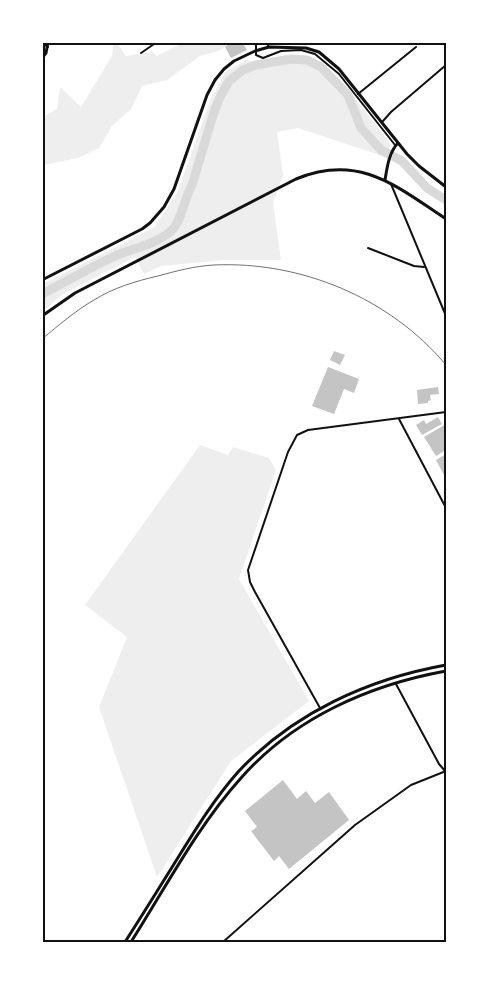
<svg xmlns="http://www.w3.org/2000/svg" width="489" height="985" viewBox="0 0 489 985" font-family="'Zilla Slab',serif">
<rect width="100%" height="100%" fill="#fff"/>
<g fill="#eee">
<path d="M199,42L232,43L218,51L200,56L167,80L142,86L131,109L112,126L99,148L78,158L43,165V117L57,109L60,87L81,107L112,56L114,43H117L126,56L152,52L157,56L182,43Z"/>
<path d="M301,55L317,60L342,81L389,142L390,146L386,157L298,128L277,132L283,175L273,203L281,260H224L161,266L144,274L135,257L63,294L43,311V284L155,227L178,191L210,101L225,72L246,60L255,62Z"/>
<path d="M200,445L228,455L233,447L269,458L276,470L239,579L309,701L231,761L157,877L99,707L127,637L85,605Z"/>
</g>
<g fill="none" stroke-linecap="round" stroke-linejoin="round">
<path stroke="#d9d9d9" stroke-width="1" d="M243,70L247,65"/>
<path stroke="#d9d9d9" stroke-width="9" d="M42,294C66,282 89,268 113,257C132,248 156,245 172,230C181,222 185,197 192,185L214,112L220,97L229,81L243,70L256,65L291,59L307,60L321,67L348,95L361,128L381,150L402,161L427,188L446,200"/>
</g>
<g fill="#c4c4c4">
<path d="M232,42H242L247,50L231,58L225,47Z"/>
<path d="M334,351L345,355L340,365L330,360Z"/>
<path d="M328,367L359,379L354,393L344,389L334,414L312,406Z"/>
<path d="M438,387L439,394L430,395L431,400L428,401V403L418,404L417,390Z"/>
<path d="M438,417L442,424L422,435L416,425L424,420L426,424Z"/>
<path d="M446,424V450L436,456L424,437Z"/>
<path d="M446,454V479L436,460Z"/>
<path d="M283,780L297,799L306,791L315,803L329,792L349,820L289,869L279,856L274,861L251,831L257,827L245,811Z"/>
</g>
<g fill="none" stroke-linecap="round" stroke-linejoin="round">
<g stroke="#111" stroke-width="2">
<path d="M256,42V55L263,58L281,51L301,50L315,54L339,74L395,145"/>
<path d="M266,42L269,47"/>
<path d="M42,43L48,47"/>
<path d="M141,53L157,42"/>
<path d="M358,94L416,47"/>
<path d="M383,121L391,112L446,65"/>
<path d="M391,184L446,316"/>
<path d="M368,248L414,266L424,267"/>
<path d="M399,419L446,508"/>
<path d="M396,684L439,764L445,771"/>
<path d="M320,708L255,592L250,582L248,570L288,452L297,435L308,430L446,412"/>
<path d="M223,942L355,825L411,785L446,771"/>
</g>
<path stroke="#111" stroke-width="3" d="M42,58L46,53L48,42"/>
<g stroke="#111" stroke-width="3">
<path d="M385,180C387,168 389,152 398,143"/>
<path d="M42,280L142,229L150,223L164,207L174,189L207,95L215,80L224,69L234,61L255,51L269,47L306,48L319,52L339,69L407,154L419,166L446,187"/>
<path d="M42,316L75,293L296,179C359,153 396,186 446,219"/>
<path d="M125,942C143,914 161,885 179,856C197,827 215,798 238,772C293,713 368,679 446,665"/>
<path d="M131,942C166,887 197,827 241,778C294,718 369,685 446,671"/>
</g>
<path stroke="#707070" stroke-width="1" d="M42,339C59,325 75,311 94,300C113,288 136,281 158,276C176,271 195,266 214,265C301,261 390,298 446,365"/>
</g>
<rect width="489" height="985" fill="none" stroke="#ffffff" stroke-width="88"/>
<rect x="44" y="44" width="401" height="897" fill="none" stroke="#111" stroke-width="2"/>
</svg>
